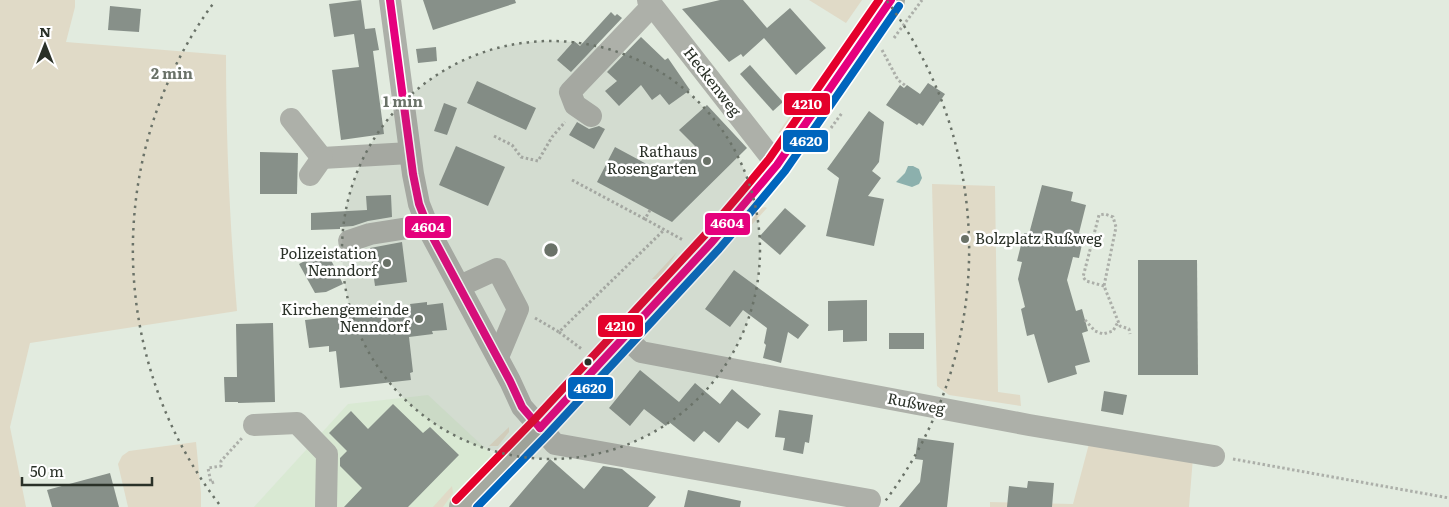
<svg xmlns="http://www.w3.org/2000/svg" width="1449" height="507" viewBox="0 0 1449 507" font-family="Literata,serif">
<rect width="100%" height="100%" fill="#e2ebdf"/>
<path fill="#d9e9d3" d="M428,395L501,463L462,507H254L348,404Z"/>
<g fill="#e0dac7">
<path d="M0,0H75V7L66,42L226,55C226,141 230,225 237,311L30,343L10,427L26,507H0Z"/>
<path d="M809,0H862L846,23Z"/>
<path d="M801,100L802,108L787,130L778,133Z"/>
<path d="M932,184L995,186L998,392L1020,395L1021,406L949,395L937,386Z"/>
<path d="M765,207L767,208L748,229L746,223L756,209Z"/>
<path d="M677,252L660,279H652Z"/>
<path d="M509,427V432L498,446H489Z"/>
<path d="M1090,440L1193,457L1189,507H990V502L1073,504Z"/>
<path d="M196,442L201,493V507H128L118,464L122,456L129,451Z"/>
<path d="M452,486L453,493L443,507H433Z"/>
</g>
<path fill="#8cb0ad" d="M908,166H913L919,169L922,178L919,184L912,187L896,182L905,173Z"/>
<g fill="#879089">
<path d="M361,0L365,29L375,28L379,50L373,51L384,134L341,140L332,70L359,67L354,34L334,37L329,4Z"/>
<path d="M423,0H515L516,3L433,30Z"/>
<path d="M720,0H743L767,28L790,8L826,48L796,75L764,38L743,57L741,54L729,62L682,9Z"/>
<path d="M110,6L141,9L139,32L108,30Z"/>
<path d="M611,12L615,16L617,14L622,18L571,72L557,60L574,41L580,46Z"/>
<path d="M641,37L665,60L668,58L690,90L669,105L660,94L652,100L641,85L619,106L605,91L617,81L607,72Z"/>
<path d="M436,47L437,61L418,63L416,49Z"/>
<path d="M750,65L783,102L773,111L740,74Z"/>
<path d="M477,81L536,108L526,130L467,103Z"/>
<path d="M928,83L945,94L923,126L919,123L917,125L886,105L900,85L904,88L907,85L920,94Z"/>
<path d="M444,103L457,108L447,135L434,131Z"/>
<path d="M707,105L747,148L672,222L597,182L615,147L667,175L675,167L680,170L676,166L695,146L679,130Z"/>
<path d="M869,111L884,122L879,162L872,171L881,178L868,196L884,199L874,246L826,236L839,178L827,169Z"/>
<path d="M577,122L589,129L599,126L605,129L594,149L569,135Z"/>
<path d="M456,146L505,167L488,206L439,185Z"/>
<path d="M260,152L298,153L297,194H260Z"/>
<path d="M1042,185L1073,192L1071,201L1086,205L1079,233L1084,235L1079,258L1073,257L1067,280L1076,311L1082,309L1088,331L1082,333L1090,362L1075,366L1077,374L1048,383L1034,334L1027,336L1021,309L1025,307L1018,279L1022,262L1017,261L1024,233L1029,234Z"/>
<path d="M391,195L392,217L368,221L353,226L340,227V229L311,230V213L367,210L366,196Z"/>
<path d="M785,208L806,226L780,255L759,237Z"/>
<path d="M402,242L407,282L375,286L370,248Z"/>
<path d="M326,250L343,284L326,292L315,293L299,264Z"/>
<path d="M1138,260H1197L1198,375H1138Z"/>
<path d="M734,270L809,325L798,339L788,332L781,363L763,358L766,345L764,343L767,328L743,310L730,327L705,309Z"/>
<path d="M867,300V341L843,342V330L828,331V301Z"/>
<path d="M427,302V305L443,303L447,330L432,331L433,334L409,337L413,372L410,373L411,380L340,388L336,351L329,352V346L309,348L305,320L411,308L410,304Z"/>
<path d="M273,323L275,402L238,403V402H225L224,377H237L236,324Z"/>
<rect x="889" y="333" width="35" height="16"/>
<path d="M640,370L679,402L695,383L720,404L732,389L761,414L748,429L737,421L719,443L704,431L694,442L669,422L666,426L644,409L630,426L609,408Z"/>
<path d="M1104,391L1127,395L1123,415L1101,411Z"/>
<path d="M393,404L423,433L430,427L459,455L408,507H344L362,488L340,466V458L347,451L329,433L351,411L368,429Z"/>
<path d="M779,410L813,415L809,443L805,442L803,454L783,450L785,438L775,437Z"/>
<path d="M918,438L954,443L947,507H899L920,482L923,460L915,459Z"/>
<path d="M550,459L584,489L603,466L622,469L656,497L648,507H509Z"/>
<path d="M110,473L119,507H52L47,490Z"/>
<path d="M1028,481L1054,483L1052,507H1007L1009,486L1027,488Z"/>
<path d="M688,490L741,501L740,507H684Z"/>
</g>
<g fill="none" stroke-linecap="round" stroke-linejoin="round">
<g stroke="#acafa9" stroke-width="3" stroke-dasharray="2.5 2.5" stroke-linecap="butt">
<path d="M894,38L922,0"/>
<path d="M882,50L898,80L906,86"/>
<path d="M831,128L842,113"/>
<path d="M494,136L512,145L521,157L538,161L552,137L565,122"/>
<path d="M572,180L645,219"/>
<path d="M650,210L645,219L683,240"/>
<path d="M1104,286L1086,281L1083,277L1099,215L1105,214L1113,217L1116,227L1104,286L1120,326L1129,329L1130,334"/>
<path d="M535,318L559,332L664,230"/>
<path d="M1085,320L1095,331L1103,334L1113,331L1118,322"/>
<path d="M559,332L583,350"/>
<path d="M1233,459L1449,498"/>
<path d="M214,482L211,483L208,468L221,466V461L242,438"/>
</g>
<g stroke="#adb0a9" stroke-width="22">
<path d="M390,0L413,174L419,204L431,234L510,381L522,407L555,444L870,500"/>
<path d="M648,0L777,165"/>
<path d="M591,116L575,105L570,92L652,6"/>
<path d="M291,119L322,158L410,153"/>
<path d="M310,175L322,158"/>
<path d="M349,241L370,234L427,225"/>
<path d="M460,286L497,269L518,309L498,357"/>
<path d="M625,337L641,352L1029,425L1214,456"/>
<path d="M254,425L297,423L327,454L326,507"/>
</g>
<path stroke="#a5a9a0" stroke-width="28" d="M463,507L540,428L712,242L748,200L777,165L891,0"/>
<g stroke="#fff" stroke-width="11">
<g id="bus-1">
<path d="M390,0L413,174L419,204L431,234L510,381L522,407L540,428"/>
<path d="M540,428L712,242L777,165L891,0"/>
</g>
</g>
<g stroke="#fff" stroke-width="11">
<path id="bus-2" d="M477,507L547,435L719,249L756,206L785,171L899,6"/>
</g>
<g stroke="#fff" stroke-width="11">
<path id="bus-3" d="M456,500L533,421L705,235L740,194L769,159L879,0"/>
</g>
<use href="#bus-1" stroke="#e5007d" stroke-width="8"/>
<use href="#bus-2" stroke="#0065bd" stroke-width="8"/>
<use href="#bus-3" stroke="#e4002b" stroke-width="8"/>
</g>
<circle cx="551" cy="250" r="209" fill="#6a7268" fill-opacity=".12"/>
<g fill="none" stroke="#6a7268" stroke-width="2.5" stroke-dasharray="2.5 5">
<circle cx="551" cy="250" r="209"/>
<path d="M219 504A418 418 0 0 1 215 1M887 1A418 418 0 0 1 883 504"/>
</g>
<g fill="#6a7268" stroke="#fff" stroke-width="2">
<circle cx="707" cy="161" r="5"/>
<circle cx="965" cy="239" r="5"/>
<circle cx="387" cy="263" r="5"/>
<circle cx="419" cy="319" r="5"/>
</g>
<circle fill="#2a3128" stroke="#fff" stroke-width="2" cx="588" cy="362" r="4.5"/>
<g text-anchor="middle" stroke-width="5" stroke-linejoin="round" paint-order="stroke">
<g font-size="15" fill="#2a3128" stroke="#fff">
<text transform="translate(712 82) rotate(52)" y="5">Heckenweg</text>
<text transform="translate(916 404) rotate(11)" y="5">Rußweg</text>
</g>
<g font-size="15" fill="#2a3128" stroke="#fff" text-anchor="end">
<text x="697" y="157">Rathaus<tspan x="697" dy="17">Rosengarten</tspan></text>
<text x="975" y="244" text-anchor="start">Bolzplatz Rußweg</text>
<text x="377" y="259">Polizeistation<tspan x="377" dy="17">Nenndorf</tspan></text>
<text x="409" y="315">Kirchengemeinde<tspan x="409" dy="17">Nenndorf</tspan></text>
</g>
</g>
<circle cx="551" cy="250" r="8" fill="#6a7268" stroke="#fff" stroke-width="2.5"/>
<g font-size="15" text-anchor="middle" font-weight="bold" fill="#6a7268" stroke="#fff" stroke-width="5" stroke-linejoin="round" paint-order="stroke">
<text x="172" y="79">2 min</text>
<text x="403" y="107">1 min</text>
</g>
<g stroke="#fff" stroke-width="2">
<rect x="783" y="92" width="48" height="24" rx="5" fill="#e4002b"/>
<rect x="782" y="129" width="47" height="24" rx="5" fill="#0065bd"/>
<rect x="704" y="212" width="47" height="24" rx="5" fill="#e5007d"/>
<rect x="404" y="215" width="48" height="24" rx="5" fill="#e5007d"/>
<rect x="597" y="314" width="47" height="24" rx="5" fill="#e4002b"/>
<rect x="567" y="376" width="47" height="24" rx="5" fill="#0065bd"/>
</g>
<g font-size="14" text-anchor="middle" font-weight="bold" fill="#fff">
<text x="807" y="109">4210</text>
<text x="806" y="146">4620</text>
<text x="727" y="228">4604</text>
<text x="428" y="232">4604</text>
<text x="620" y="331">4210</text>
<text x="590" y="393">4620</text>
</g>
<g transform="translate(45 45)" stroke="#ffffff" stroke-width="4" paint-order="stroke">
<path d="M0-4L9 19L0 12L-9 19Z" fill="#2a3128"/>
<text y="-8" font-size="14" font-weight="bold" text-anchor="middle" fill="#2a3128">N</text>
</g>
<path d="M22 477v8h130v-8" fill="none" stroke="#2a3128" stroke-width="2.5"/>
<text x="30" y="477" font-size="15" fill="#2a3128" stroke="#ffffff" stroke-width="4" paint-order="stroke">50 m</text>
</svg>
